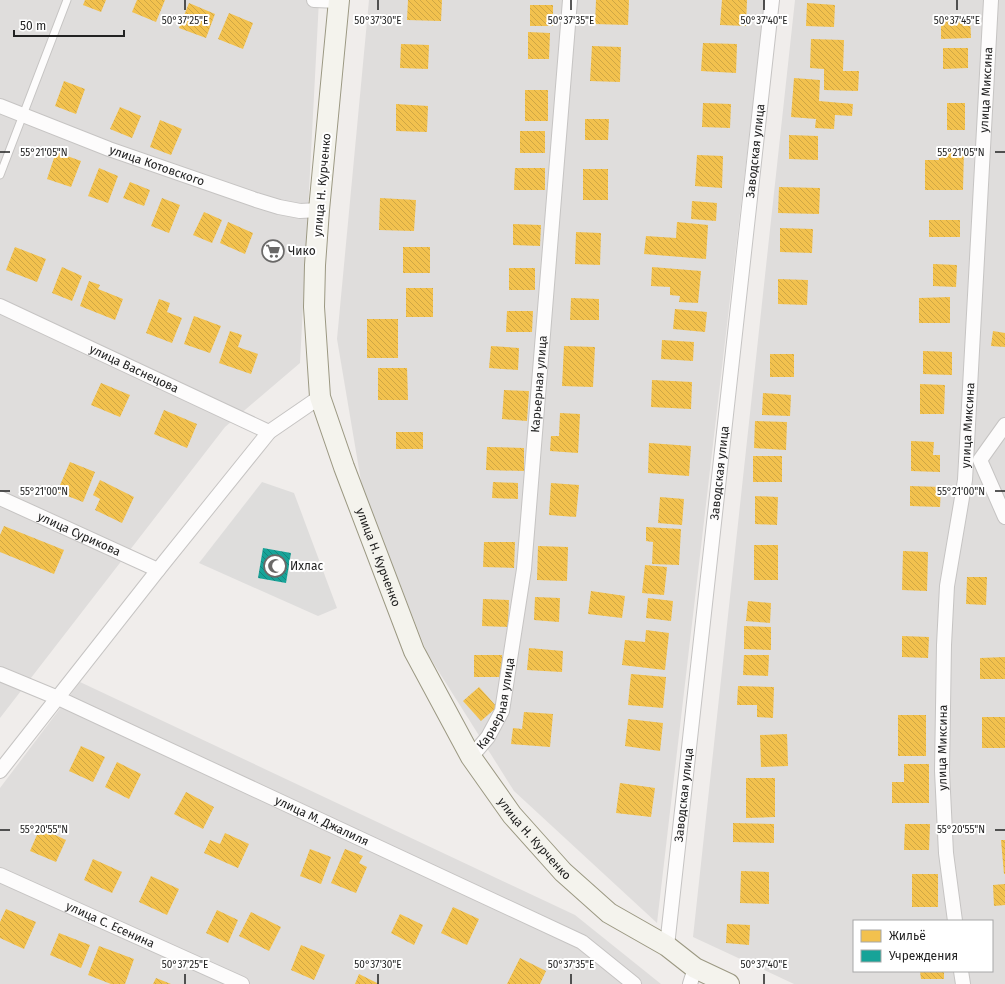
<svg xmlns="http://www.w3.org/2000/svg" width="1005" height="984" viewBox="0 0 1005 984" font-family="'Fira Sans',sans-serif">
<defs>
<pattern id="homes-back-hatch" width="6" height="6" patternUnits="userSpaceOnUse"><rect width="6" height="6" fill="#f2c14e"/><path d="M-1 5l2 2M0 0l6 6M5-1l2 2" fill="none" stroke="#cfa644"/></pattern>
<pattern id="public-back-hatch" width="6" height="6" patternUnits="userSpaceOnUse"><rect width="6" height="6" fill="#17a398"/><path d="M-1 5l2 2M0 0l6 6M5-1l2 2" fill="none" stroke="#14847c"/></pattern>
</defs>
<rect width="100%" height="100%" fill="#f0edeb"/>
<g fill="#dfdddc" fill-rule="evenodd">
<path d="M0,0H319L300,363L225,427L0,718Z"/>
<path d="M369,0H765L657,923L514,791L427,653L362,487L337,339Z"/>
<path d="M795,0H1005V984H794L693,937ZM854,921H992V971H854Z"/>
<path d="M80,682L575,915L661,984H0V788Z"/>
</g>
<path fill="#dedddc" d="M262,482L294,493L337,608L318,616L199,563Z"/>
<g fill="url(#homes-back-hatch)">
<path d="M85,0H106L101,12L83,5Z"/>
<path d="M137,0H165L156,22L132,12Z"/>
<path d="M408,0H442L441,21L407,20Z"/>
<path d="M596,0H629L628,25L595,24Z"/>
<path d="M722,0H747L746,26L720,25Z"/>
<path d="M189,3L215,14L206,38L179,28Z"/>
<path d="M807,3L835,5L834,27L806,26Z"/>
<rect x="530" y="5" width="23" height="21"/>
<path d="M229,13L253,23L243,49L218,39Z"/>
<path d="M970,17L971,38L941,39V18Z"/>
<path d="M528,32L550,33L549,59H528Z"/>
<path d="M811,39L844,40L843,71H859L858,91L824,90V69L810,68Z"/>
<path d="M703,43L737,44L736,73L701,71Z"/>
<path d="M401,44L429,45L428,69L400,68Z"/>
<path d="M592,46L621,47L620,82L590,81Z"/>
<path d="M943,48H968V68L943,69Z"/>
<path d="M794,78L820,80L819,101L853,104L852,116L835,115L834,129L815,128L816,119L791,117Z"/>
<path d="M64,81L85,89L76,114L55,106Z"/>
<rect x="525" y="90" width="23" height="31"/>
<path d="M703,103L731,104L730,128L702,127Z"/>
<rect x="947" y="103" width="18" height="27"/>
<path d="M396,104L428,106L427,132L396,131Z"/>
<path d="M120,107L141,116L132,138L110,129Z"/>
<path d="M585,119H609L608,140H585Z"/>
<path d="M160,120L182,129L171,155L150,147Z"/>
<rect x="520" y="131" width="25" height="22"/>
<path d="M789,135L818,136V160L789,159Z"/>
<path d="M939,150H964L963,190H925V160H939Z"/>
<path d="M56,152L81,161L71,187L47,179Z"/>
<path d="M697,155L723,156L722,188L695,186Z"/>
<path d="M99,168L118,176L108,203L88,196Z"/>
<path d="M515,168H545V190H514Z"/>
<rect x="583" y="169" width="25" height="31"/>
<path d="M130,182L150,190L144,206L123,198Z"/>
<path d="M779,187L820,188L819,214L778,213Z"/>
<path d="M162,198L180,205L169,233L151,226Z"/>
<path d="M380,198L416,200L414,231L379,230Z"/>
<path d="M692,201L717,203L716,221L691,219Z"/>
<path d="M204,212L222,220L212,243L193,235Z"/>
<rect x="929" y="220" width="31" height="17"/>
<path d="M228,222L253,233L245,254L220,243Z"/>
<path d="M677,222L708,225L706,259L644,254L646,236L676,238Z"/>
<path d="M513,224L541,225L540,246L513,245Z"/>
<path d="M780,228L813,229L812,253L780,252Z"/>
<path d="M576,232L601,233L600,265L575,264Z"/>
<path d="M15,247L46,259L37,282L6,270Z"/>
<rect x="403" y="247" width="27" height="26"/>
<path d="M933,264L957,265L956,287L933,286Z"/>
<path d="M62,267L82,276L72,301L52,293Z"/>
<path d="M652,267L701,271L698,303L679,302L680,296L670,295V287L651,286Z"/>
<rect x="509" y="268" width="26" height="22"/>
<path d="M778,279L808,280L807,305L778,304Z"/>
<path d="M89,281L100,285L98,289L123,299L115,320L80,306Z"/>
<rect x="406" y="288" width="27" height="29"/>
<path d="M950,297V323H919V298Z"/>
<path d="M571,298L599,299V320H570Z"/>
<path d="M159,299L170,303L167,312L182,318L172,343L146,333Z"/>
<path d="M675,309L707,312L705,332L673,329Z"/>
<path d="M507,311H533L532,332H506Z"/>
<path d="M194,316L221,326L210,353L184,344Z"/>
<rect x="367" y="319" width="31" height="39"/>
<path d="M230,331L242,335L238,347L258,354L251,374L219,363Z"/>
<path d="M993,331L1005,333V347L991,346Z"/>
<path d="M662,340L694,342L693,361L661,359Z"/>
<path d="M491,346L519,348L518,370L489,368Z"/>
<path d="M564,346L595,347L593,387L562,386Z"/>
<path d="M923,351L952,352V375L923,374Z"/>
<rect x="770" y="354" width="24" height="23"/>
<path d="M378,368H407L408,400H378Z"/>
<path d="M652,380L692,382L691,409L651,407Z"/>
<path d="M101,383L130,395L120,417L91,405Z"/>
<path d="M920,384L945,385L944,414H920Z"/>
<path d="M504,390L529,391L527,421L502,419Z"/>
<path d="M763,393L791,395L790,416L762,415Z"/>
<path d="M164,410L197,424L187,448L154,434Z"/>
<path d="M560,413L580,414L578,453L550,451L551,436H559Z"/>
<path d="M755,421L787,422L786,450L754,448Z"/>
<rect x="396" y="432" width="27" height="17"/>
<path d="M911,441L934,442L933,455H940V472L911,471Z"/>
<path d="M649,443L691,446L689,476L648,473Z"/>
<path d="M487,447L524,448V471L486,470Z"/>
<rect x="753" y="456" width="29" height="26"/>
<path d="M70,462L95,472L83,502L57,492Z"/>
<path d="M100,480L134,497L122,523L95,510L100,499L93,495Z"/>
<path d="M493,482L518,483V499L492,498Z"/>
<path d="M551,483L579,485L576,517L549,515Z"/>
<path d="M910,486L941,487L940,507L910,506Z"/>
<path d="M755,496L778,497L777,525L755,524Z"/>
<path d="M660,497L684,499L682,525L658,523Z"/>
<path d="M4,526L64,550L54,574L0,552V535Z"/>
<path d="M646,527L681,529L679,565L652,564L653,542L646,541Z"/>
<path d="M484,542H515L514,568L483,567Z"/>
<rect x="754" y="545" width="24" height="35"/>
<path d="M538,546L568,547L567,581L537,580Z"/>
<path d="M903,551L928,552L927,591L902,590Z"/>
<path d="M645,565L667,567L664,595L642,593Z"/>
<path d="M967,577H987L986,605L966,604Z"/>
<path d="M591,591L625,596L622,618L588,614Z"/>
<path d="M535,597L560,598L559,622L534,620Z"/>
<path d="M648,598L673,601L671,621L646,618Z"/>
<path d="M483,599L509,600L508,627L482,626Z"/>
<path d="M748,601L771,603L770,623L746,621Z"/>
<path d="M744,626L771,627V650L744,649Z"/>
<path d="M646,630L669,633L665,670L622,665L625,640L645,642Z"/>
<path d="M902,636L929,637L928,658L902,657Z"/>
<path d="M529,648L563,651L562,672L527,670Z"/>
<rect x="474" y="655" width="28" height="22"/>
<path d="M744,655H769L768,676L743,675Z"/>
<path d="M1005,657V679H980V658Z"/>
<path d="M631,674L666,677L663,708L628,705Z"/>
<path d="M738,686L774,687L773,718L757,717V705H737Z"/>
<path d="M479,687L497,707L481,721L463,701Z"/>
<path d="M524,712L553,714L550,747L511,744L513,728L522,729Z"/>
<rect x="898" y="715" width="28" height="41"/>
<rect x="982" y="717" width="23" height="31"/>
<path d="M628,719L663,723L660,751L625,746Z"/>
<path d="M787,734L788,766L761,767L760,735Z"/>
<path d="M81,746L105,757L93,782L69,771Z"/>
<path d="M117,762L141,774L129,799L105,787Z"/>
<path d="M904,764H929V803H892V782H904Z"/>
<path d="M746,778H775V817L746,818Z"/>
<path d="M620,783L655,788L651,817L616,813Z"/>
<path d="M186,792L214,807L203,829L174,814Z"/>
<path d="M733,823L774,824V843L733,842Z"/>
<path d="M905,824H930L929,850H904Z"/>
<path d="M40,828L66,840L56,862L30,851Z"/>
<path d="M225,833L249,844L238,868L204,853L210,840L220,844Z"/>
<path d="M1001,840H1005V874H1004Z"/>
<path d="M310,849L331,857L321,884L300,876Z"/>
<path d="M345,849L363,856L359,863L367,867L356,893L331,883Z"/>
<path d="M93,859L122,872L112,893L84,880Z"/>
<path d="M741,871L769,872V904L740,903Z"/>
<rect x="912" y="874" width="26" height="33"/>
<path d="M151,876L179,889L167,915L139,902Z"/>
<path d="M1005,884V905L994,906L993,885Z"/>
<path d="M453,907L479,919L467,945L441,933Z"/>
<path d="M6,909L36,922L24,949L0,938V922Z"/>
<path d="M217,910L238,920L228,943L206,933Z"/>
<path d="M251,912L281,927L269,951L239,936Z"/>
<path d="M400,914L423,925L414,945L391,933Z"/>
<path d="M727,924L750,925L749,945L726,943Z"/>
<path d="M59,933L90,945L81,968L50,955Z"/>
<path d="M301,945L325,955L314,980L291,970Z"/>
<path d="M99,946L134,959L125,984H111L88,975Z"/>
<path d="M520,958L546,971L540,984H507Z"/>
<path d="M920,971H944V979H921Z"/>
<path d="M359,974L379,984H355Z"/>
<path d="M156,978L171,984H153Z"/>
</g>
<path fill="url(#public-back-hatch)" d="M263,548L291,553L286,583L258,578Z"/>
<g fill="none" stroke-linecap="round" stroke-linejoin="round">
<g stroke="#c6c4c3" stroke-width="9">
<path id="service" d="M0,175L67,0"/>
</g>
<g stroke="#c6c4c3" stroke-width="16">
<g id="minor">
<path d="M314,0L339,1"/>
<path id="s1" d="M0,106L109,149L256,200L279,207L300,211L319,210"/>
<path id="s2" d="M0,306L269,432"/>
<path d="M1005,425L980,460L1005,517"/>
<path id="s3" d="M0,498L158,570"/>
<path id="s4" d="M0,674L58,698L582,942L634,984"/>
<path id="s5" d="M471,757L488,737L502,711L524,569L570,0"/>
<path d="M0,771L158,570L269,432L320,397"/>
<path id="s6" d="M0,875L242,984"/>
<path id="s7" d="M955,921L946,853L942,771L944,645L947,586L965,480L991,0"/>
<path id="s8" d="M667,946L772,0"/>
<path d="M961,971L963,984"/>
<path d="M690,984L695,968"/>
</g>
</g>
<g stroke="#9b9882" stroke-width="22">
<g id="secondary">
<path id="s9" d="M339,0L319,210L315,265L314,307L320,397L344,467L414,651L471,757L512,815L563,872L609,913L667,946L695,968L729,984"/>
</g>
</g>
<use href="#service" stroke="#fdfcfc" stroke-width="7"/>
<use href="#minor" stroke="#fdfcfc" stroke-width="14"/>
<use href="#secondary" stroke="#f4f3ed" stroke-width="20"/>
</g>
<path fill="none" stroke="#222" stroke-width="1.5" d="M185,0V10M378,0V10M571,0V10M764,0V10M957,0V10M0,152H10M995,152H1005M0,491H10M995,491H1005M0,830H10M995,830H1005M185,974V984M378,974V984M571,974V984M764,974V984"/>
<defs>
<g id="supermarket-ring" transform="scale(1.15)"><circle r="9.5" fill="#fff" stroke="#6a6968" stroke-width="1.5"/><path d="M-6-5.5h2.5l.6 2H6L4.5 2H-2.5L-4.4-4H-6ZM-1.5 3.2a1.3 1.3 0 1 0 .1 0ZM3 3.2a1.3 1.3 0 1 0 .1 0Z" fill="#6a6968"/></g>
<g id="mosque-ring" transform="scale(1.15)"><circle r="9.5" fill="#fff" stroke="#6a6968" stroke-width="1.5"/><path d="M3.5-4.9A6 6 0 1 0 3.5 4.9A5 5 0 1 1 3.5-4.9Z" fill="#6a6968"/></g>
</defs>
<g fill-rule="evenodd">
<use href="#supermarket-ring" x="273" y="251"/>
<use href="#mosque-ring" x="275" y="566"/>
</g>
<g text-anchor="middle" stroke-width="4" stroke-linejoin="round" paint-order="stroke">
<g font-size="12" fill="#222" stroke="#fff">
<text dy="4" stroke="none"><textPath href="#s7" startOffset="834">улица Миксина</textPath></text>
<text dy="4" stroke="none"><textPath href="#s8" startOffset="800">Заводская улица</textPath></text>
<text dy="4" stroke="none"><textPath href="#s1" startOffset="168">улица Котовского</textPath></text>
<text transform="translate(322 185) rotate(-85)" y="4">улица Н. Курченко</text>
<text dy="4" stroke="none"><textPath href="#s2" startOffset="148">улица Васнецова</textPath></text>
<text dy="4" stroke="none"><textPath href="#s5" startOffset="385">Карьерная улица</textPath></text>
<text dy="4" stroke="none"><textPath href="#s7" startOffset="498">улица Миксина</textPath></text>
<text dy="4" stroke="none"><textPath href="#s8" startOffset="476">Заводская улица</textPath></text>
<text dy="4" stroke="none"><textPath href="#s3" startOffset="87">улица Сурикова</textPath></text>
<text dy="4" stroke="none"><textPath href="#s9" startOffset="569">улица Н. Курченко</textPath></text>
<text dy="4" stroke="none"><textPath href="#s5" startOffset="61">Карьерная улица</textPath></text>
<text dy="4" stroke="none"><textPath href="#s7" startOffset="174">улица Миксина</textPath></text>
<text dy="4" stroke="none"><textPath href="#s8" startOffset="152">Заводская улица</textPath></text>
<text dy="4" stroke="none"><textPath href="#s4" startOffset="354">улица М. Джалиля</textPath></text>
<text dy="4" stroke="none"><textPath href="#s9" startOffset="893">улица Н. Курченко</textPath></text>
<text dy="4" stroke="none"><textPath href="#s6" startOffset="121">улица С. Есенина</textPath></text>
</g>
<g font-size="12" fill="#222" stroke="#fff" text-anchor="start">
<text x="288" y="255">Чико</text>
<text x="290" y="570">Ихлас</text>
</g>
</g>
<g font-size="10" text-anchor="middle" fill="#222" stroke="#fff" stroke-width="4" stroke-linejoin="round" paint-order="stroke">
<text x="185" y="24">50°37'25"E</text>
<text x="378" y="24">50°37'30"E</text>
<text x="571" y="24">50°37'35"E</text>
<text x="764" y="24">50°37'40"E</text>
<text x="957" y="24">50°37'45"E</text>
<text x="44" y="156">55°21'05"N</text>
<text x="961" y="156">55°21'05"N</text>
<text x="44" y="495">55°21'00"N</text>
<text x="961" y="495">55°21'00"N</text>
<text x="44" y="833">55°20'55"N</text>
<text x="961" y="833">55°20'55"N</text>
<text x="185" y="968">50°37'25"E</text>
<text x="378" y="968">50°37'30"E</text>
<text x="571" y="968">50°37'35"E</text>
<text x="764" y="968">50°37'40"E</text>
</g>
<rect x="853" y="920" width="140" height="52" fill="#ffffff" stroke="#a7a7a7"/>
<rect x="861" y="930" width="20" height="12" fill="#f2c14e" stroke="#a7a7a7"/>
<text x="889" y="940" font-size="12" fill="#222222">Жильё</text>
<rect x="861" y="950" width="20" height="12" fill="#17a398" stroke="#a7a7a7"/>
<text x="889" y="960" font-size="12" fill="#222222">Учреждения</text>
<path d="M14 30v6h110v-6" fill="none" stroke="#222222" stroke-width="2"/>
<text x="20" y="30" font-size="12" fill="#222222" stroke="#ffffff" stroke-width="3" paint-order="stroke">50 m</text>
</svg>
